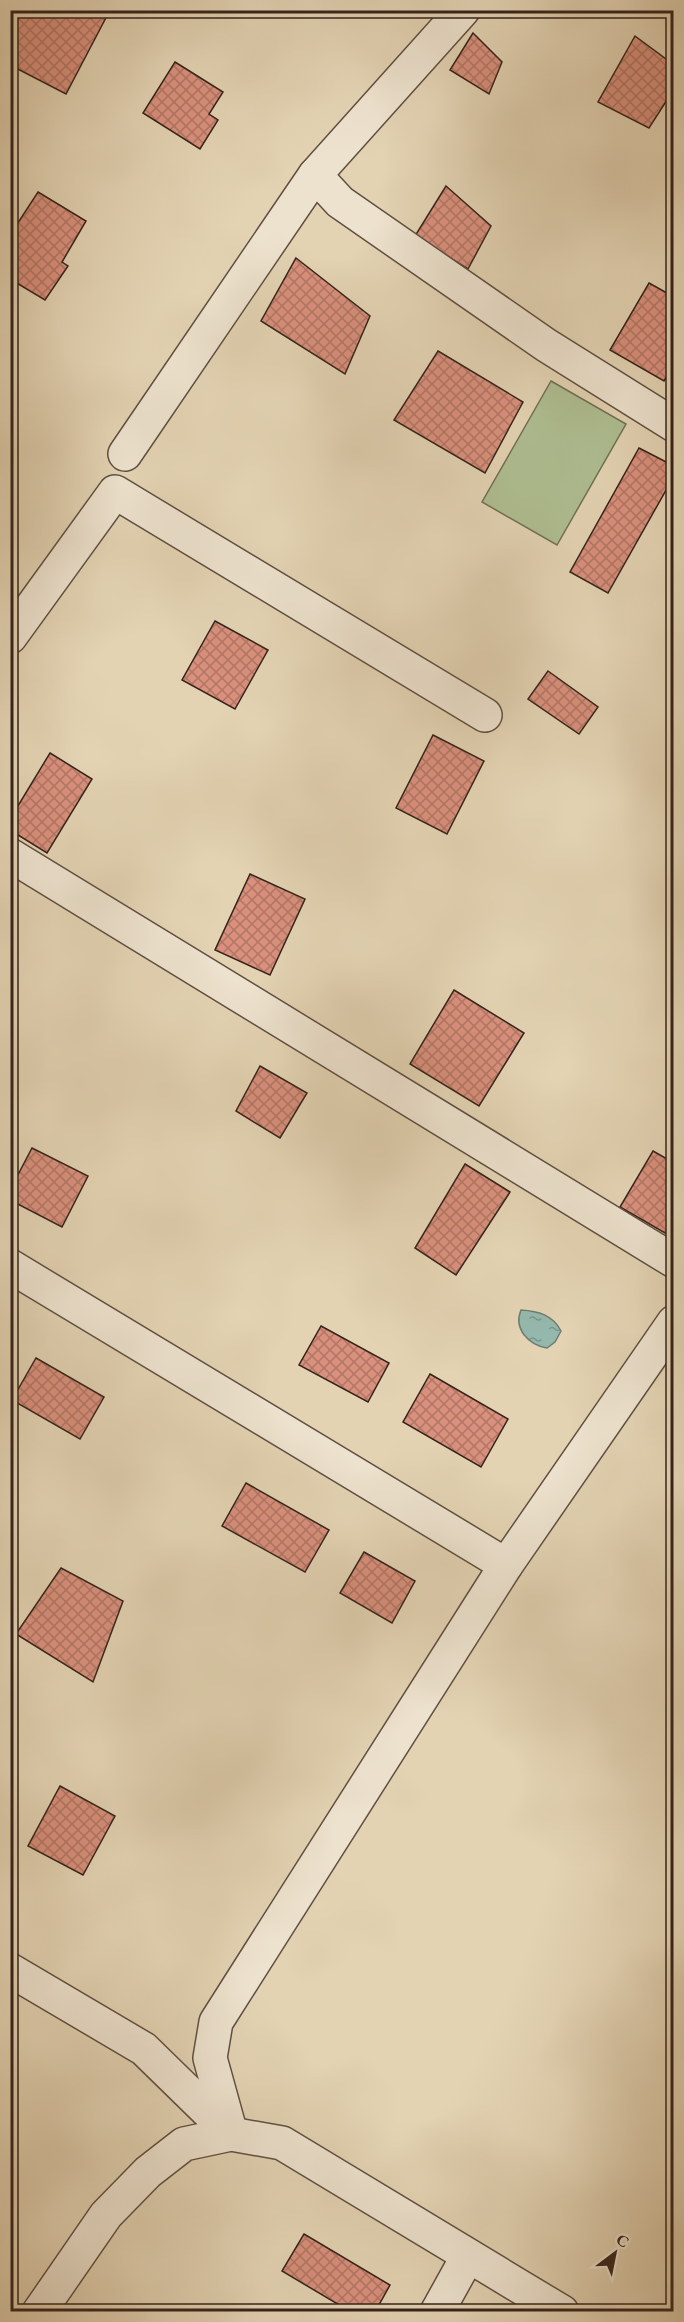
<svg xmlns="http://www.w3.org/2000/svg" width="684" height="2322" viewBox="0 0 684 2322" font-family="'EB Garamond',serif">
<defs>
<pattern id="water-ripples" width="26" height="14" patternUnits="userSpaceOnUse" patternTransform="scale(1.5)"><rect width="26" height="14" fill="#95b8ac"/><path d="M2 4q2-2 4 0t4 0M15 11q2-2 4 0t4 0" fill="none" stroke="#7a958b"/></pattern>
<pattern id="building-cross-hatch" width="8" height="8" patternUnits="userSpaceOnUse" patternTransform="scale(1.5)"><rect width="8" height="8" fill="#d9907c"/><path d="M0 0l8 8M0 8l8-8" fill="none" stroke="#b17565"/></pattern>
</defs>
<rect width="100%" height="100%" fill="#e3d3b3"/>
<filter id="stains"><feTurbulence type="fractalNoise" baseFrequency=".00333" numOctaves="4"/><feColorMatrix values="0 0 0 0 .2 0 0 0 0 .09 0 0 0 0 .02 0 0 0 .5 -.17"/></filter>
<radialGradient id="worn" r=".72"><stop offset=".6" stop-color="#630" stop-opacity="0"/><stop offset="1" stop-color="#630" stop-opacity=".3"/></radialGradient>
<path fill="#aebe91" stroke="#727056" stroke-width="1.5" d="M551,381L626,424L557,545L482,502Z"/>
<path fill="url(#water-ripples)" stroke="#6f7c72" stroke-width="1.5" d="M521,1310C538,1311 553,1315 561,1331L555,1342L547,1348C529,1345 513,1329 521,1310Z"/>
<g fill="url(#building-cross-hatch)" stroke="#35231c" stroke-width="1.5">
<path d="M23,10H110L66,94L10,65V31Z"/>
<path d="M473,33L502,62L489,94L450,70Z"/>
<path d="M635,36L674,65V89L649,128L598,102Z"/>
<path d="M175,62L223,92L209,114L218,120L200,149L143,113Z"/>
<path d="M446,186L491,226L468,269L415,236Z"/>
<path d="M38,192L86,221L62,262L68,266L45,300L10,279V235Z"/>
<path d="M296,258L370,316L345,374L261,321Z"/>
<path d="M649,283L674,297V364L664,381L610,350Z"/>
<path d="M438,351L523,402L485,473L394,420Z"/>
<path d="M639,448L674,466V476L608,593L570,572Z"/>
<path d="M215,621L268,650L235,709L182,680Z"/>
<path d="M548,671L598,707L579,734L528,699Z"/>
<path d="M433,735L484,761L447,834L396,808Z"/>
<path d="M50,753L92,779L47,853L10,830V819Z"/>
<path d="M250,874L305,899L270,975L215,950Z"/>
<path d="M454,990L524,1033L479,1106L410,1064Z"/>
<path d="M260,1066L307,1093L280,1138L236,1111Z"/>
<path d="M32,1148L88,1176L62,1227L10,1200V1190Z"/>
<path d="M653,1151L674,1163L672,1237L620,1207Z"/>
<path d="M465,1164L510,1192L456,1275L415,1248Z"/>
<path d="M321,1326L389,1363L368,1402L299,1365Z"/>
<path d="M36,1358L104,1397L80,1439L12,1400Z"/>
<path d="M430,1374L508,1419L481,1467L403,1422Z"/>
<path d="M246,1483L329,1530L305,1572L222,1526Z"/>
<path d="M364,1552L415,1581L392,1623L340,1593Z"/>
<path d="M61,1568L123,1601L93,1682L16,1634Z"/>
<path d="M60,1786L115,1816L83,1875L28,1846Z"/>
<path d="M304,2234L390,2285L375,2312H351L282,2271Z"/>
</g>
<g fill="none" stroke-linecap="round" stroke-linejoin="round">
<g stroke="#604f42" stroke-width="36">
<g id="minor">
<path d="M315,175L340,202L546,345L674,425"/>
<path d="M125,454L315,175L463,10"/>
<path d="M10,637L115,492L485,715"/>
<path d="M10,855L674,1261"/>
<path d="M10,1266L506,1565"/>
<path d="M10,1970L144,2049L231,2134L282,2143L562,2312"/>
<path d="M39,2312L106,2215L148,2172L184,2144L231,2134L210,2058L216,2022L506,1565L674,1322"/>
<path d="M437,2312L468,2256"/>
</g>
</g>
<use href="#minor" stroke="#ede2ce" stroke-width="33"/>
</g>
<rect width="684" height="2322" fill="none" stroke="#e3d3b3" stroke-width="36"/>
<rect x="12" y="12" width="660" height="2298" fill="none" stroke="#35231c" stroke-width="3"/>
<rect x="18" y="18" width="648" height="2286" fill="none" stroke="#35231c" stroke-width="1.5"/>
<g transform="translate(615 2253) rotate(32)" stroke="#ede2ce" stroke-width="4.5" paint-order="stroke">
<path d="M0-4.5L10 22L0 15L-10 22Z" fill="#35231c"/>
<text y="-9" font-size="16" font-weight="bold" text-anchor="middle" fill="#35231c">С</text>
</g>
<rect width="100%" height="100%" filter="url(#stains)"/>
<rect width="100%" height="100%" fill="url(#worn)"/>
</svg>
